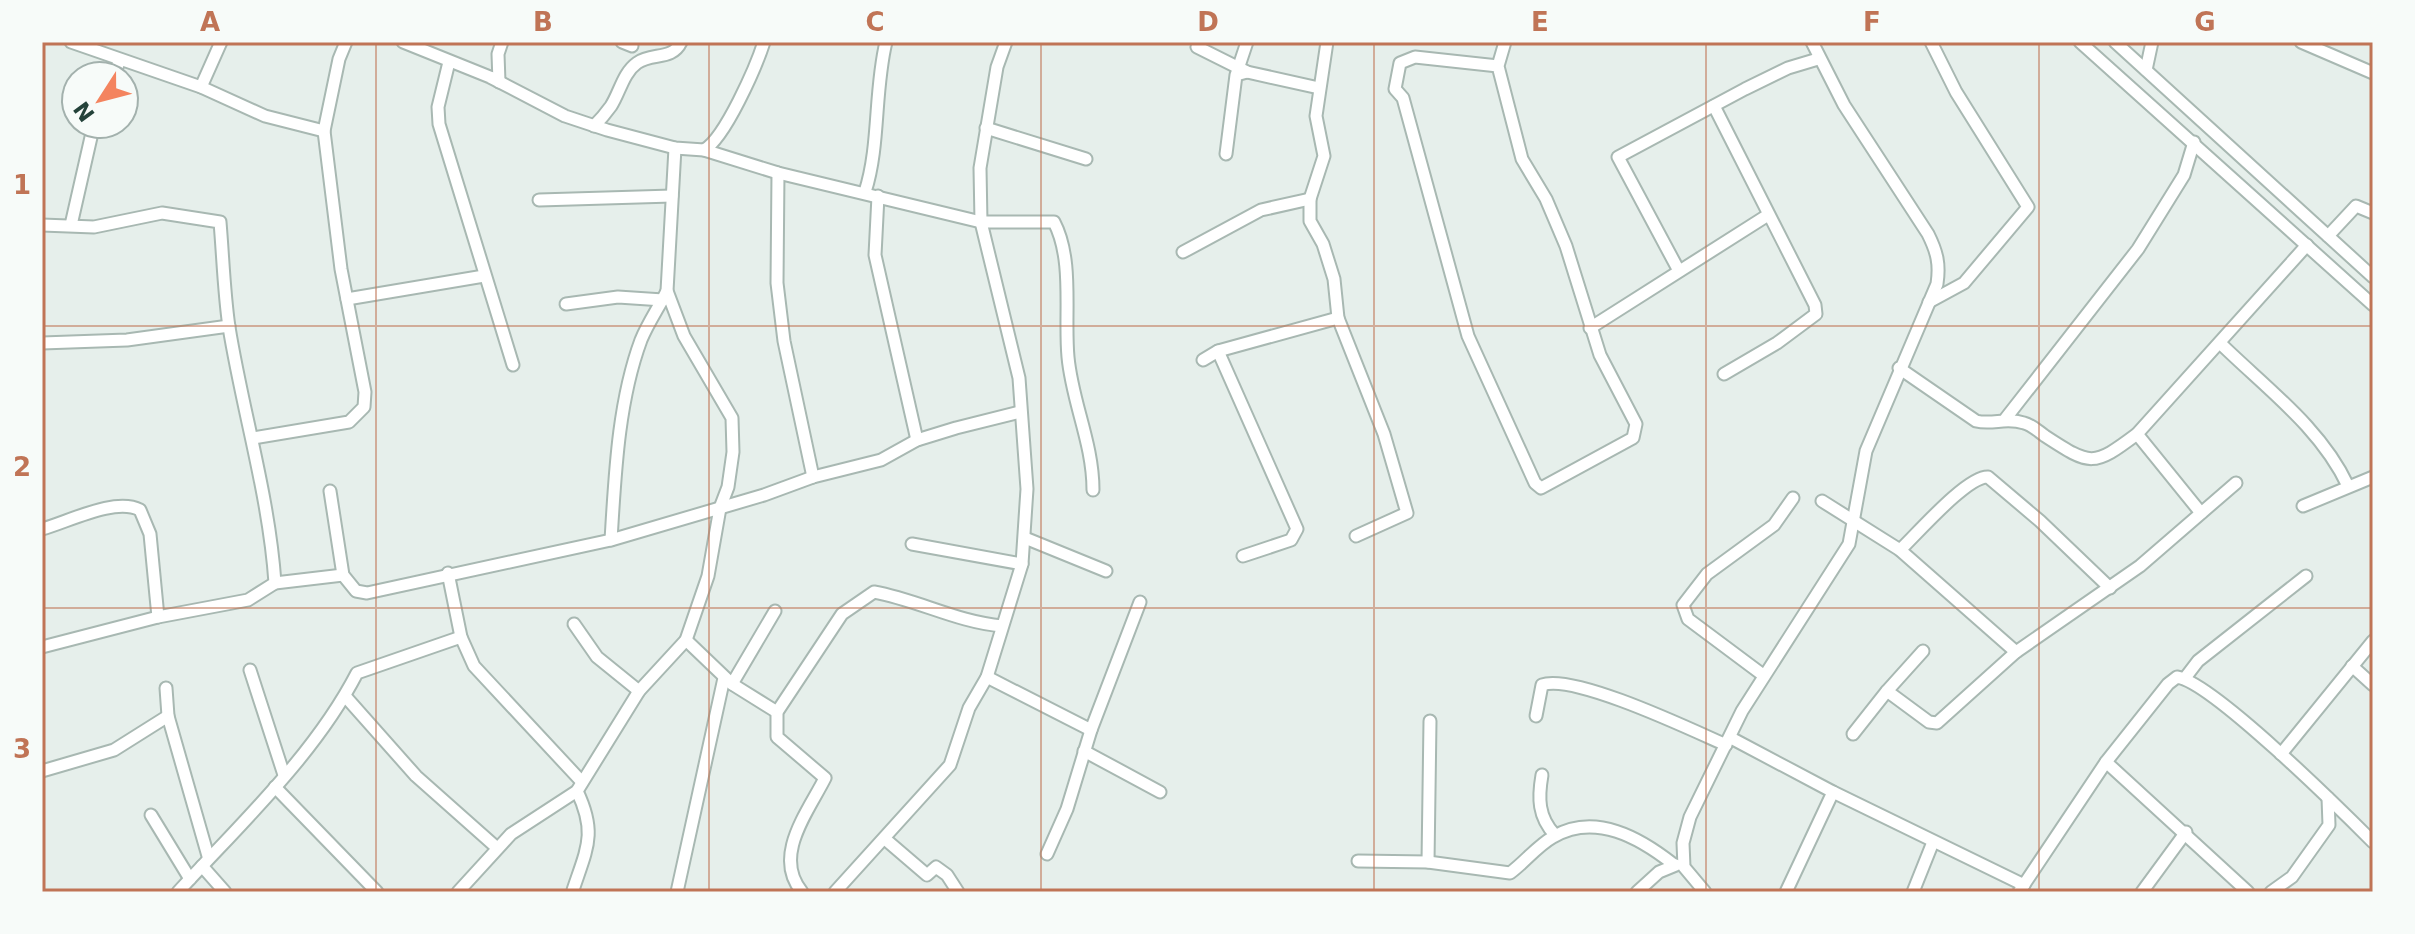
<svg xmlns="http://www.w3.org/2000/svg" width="2415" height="934" viewBox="0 0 2415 934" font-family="'DejaVu Sans',sans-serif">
<rect width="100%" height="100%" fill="#e6efeb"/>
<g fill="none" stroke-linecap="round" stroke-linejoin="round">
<g stroke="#a8b8b2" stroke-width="15">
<g id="minor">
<path d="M71,42L201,87L265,116L324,131"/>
<path d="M403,42L490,77L565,116L607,130L675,148L704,150L778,173L981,222H1054C1074,260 1064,315 1068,357C1072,402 1093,443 1093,490"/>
<path d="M622,42L632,46"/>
<path d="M1327,42L1316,116L1324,156L1310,199V221L1323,244L1334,279L1338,318L1384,434L1407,513L1356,536"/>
<path d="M2080,42L2373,305"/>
<path d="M2115,42L2373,277"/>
<path d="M2301,42L2373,73"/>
<path d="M1197,47L1247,72"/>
<path d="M449,62L438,107L439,124L513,365"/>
<path d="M1498,66L1415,57L1400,63L1395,89L1403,98L1468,336L1535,483L1541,488L1633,438L1636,424L1600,355L1566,246L1546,199L1522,159L1498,66L1505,42"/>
<path d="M2146,70L2152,42"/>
<path d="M1237,72L1247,42"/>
<path d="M113,76L120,60"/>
<path d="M499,82L498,54L502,42"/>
<path d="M201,87L221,42"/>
<path d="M1714,106L1815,305L1816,314L1777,343L1724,374"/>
<path d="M594,126C600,120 606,113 611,106C620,92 623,73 637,63C652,52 672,61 681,42"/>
<path d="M986,128L1086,159"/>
<path d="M704,150C725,138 756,67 764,42"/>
<path d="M1226,154L1236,75L1247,72L1319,88"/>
<path d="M778,173L777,283L784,341L813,477"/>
<path d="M865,192C880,146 874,91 886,42"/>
<path d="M878,196L875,255L917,440"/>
<path d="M539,200L672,196"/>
<path d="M42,225L94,227L162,213L220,222C223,257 224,293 229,327C243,413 269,496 275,583L248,600L158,617L42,647"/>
<path d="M71,225L94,124"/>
<path d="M2328,236L2356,206L2373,213"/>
<path d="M1183,252L1261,210L1310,199"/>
<path d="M1679,271L1618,157L1745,89L1788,68L1818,59"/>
<path d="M347,299L484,276"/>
<path d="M1929,302L1964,283L2028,207L1956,92L1931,42"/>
<path d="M566,304L618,297L663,300"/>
<path d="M1590,328L1768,215"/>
<path d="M42,343L127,340L229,326"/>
<path d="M2221,344C2266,388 2321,428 2348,486"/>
<path d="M1218,351L1297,529L1291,540L1243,556"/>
<path d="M1203,360L1218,351L1338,318"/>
<path d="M1899,368L1976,421C1993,425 2006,417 2024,423C2032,425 2038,431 2045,436C2091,466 2093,467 2137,434L2307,245"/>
<path d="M2006,418L2138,249L2184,175L2194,142"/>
<path d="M2137,434L2201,513"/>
<path d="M253,438L349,422L364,407L365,392L341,269L324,131L339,59L346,42"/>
<path d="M330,491L343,575L356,591L367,593L611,540L764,495L813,477L881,460L917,440L956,428L1020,412"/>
<path d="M1822,501L1900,550L2016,652"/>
<path d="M2303,506L2373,477"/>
<path d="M42,529C68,522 115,497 140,510L150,534L158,617"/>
<path d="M1025,538L1106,571"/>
<path d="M611,540C615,475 618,402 641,340C648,323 659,307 667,291"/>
<path d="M912,544L1022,564"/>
<path d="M1900,550C1917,534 1967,476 1988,477L2040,521L2110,588"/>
<path d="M448,573L461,637L474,666L582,782"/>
<path d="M275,583L343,575"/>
<path d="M574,624L597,657L639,691"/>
<path d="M686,640L732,684L777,712"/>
<path d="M1923,651L1887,691L1929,722L1937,723L2016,652L2140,566L2236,483"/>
<path d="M2352,666L2373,685"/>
<path d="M250,670L284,775"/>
<path d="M1763,675L1688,619L1683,605L1707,574L1774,525L1793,498"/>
<path d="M987,677L1091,730"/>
<path d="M2185,678L2198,661L2306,576"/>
<path d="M732,684L775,611"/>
<path d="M166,688L168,716L208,856"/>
<path d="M345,696L416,776L496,847"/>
<path d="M1536,716L1542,685C1573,673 1692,730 1726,745"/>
<path d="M1853,734L1887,691"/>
<path d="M1731,738L1833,792L2024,885"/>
<path d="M1084,751L1160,792"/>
<path d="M2281,754L2373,641"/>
<path d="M2106,762L2248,892"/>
<path d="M42,771L114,750L168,716"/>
<path d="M1542,775C1538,798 1538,817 1555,835"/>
<path d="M275,787L377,892"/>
<path d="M151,815L190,879"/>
<path d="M885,839L927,875L936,867L947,875L958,892"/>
<path d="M1047,854L1067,809L1091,730L1140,602"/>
<path d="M1358,861L1428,862L1510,873C1525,862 1537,846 1553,837C1595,812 1640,838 1673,864"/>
<path d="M1428,862L1430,721"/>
<path d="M202,866L225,892"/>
<path d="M573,890C587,848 597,833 577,791"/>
<path d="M178,892C240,824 314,756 357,673L461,637"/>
<path d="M458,892L511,834L577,791L639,691L686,640L708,576L720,508L728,487L733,452L732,418L684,336L667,291L675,148"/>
<path d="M677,892L724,678"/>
<path d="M802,892C772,856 808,812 825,778L777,737V712L842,614L874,592C918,600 957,622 1002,626"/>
<path d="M835,892L950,765L969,708L987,677L1022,564L1027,489L1019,378L981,222L980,168L997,67L1006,42"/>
<path d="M1637,892L1659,872L1676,865"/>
<path d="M1705,892L1684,867L1683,843L1690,817L1742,711L1849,544L1866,451L1937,284C1940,264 1937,252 1928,234L1844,105L1812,42"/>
<path d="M1786,892L1833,792"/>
<path d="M1913,892L1933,842"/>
<path d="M2019,892L2106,762L2168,684L2177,677C2212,682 2342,811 2373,842"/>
<path d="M2142,892L2186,832"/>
<path d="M2271,892L2292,877L2329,825L2328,798"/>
</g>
</g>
<use href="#minor" stroke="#fff" stroke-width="11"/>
</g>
<path fill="none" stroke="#c07456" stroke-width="2" stroke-opacity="0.55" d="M376,42V892M709,42V892M1041,42V892M1374,42V892M1706,42V892M2039,42V892M42,326H2373M42,608H2373"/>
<rect width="2415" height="934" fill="none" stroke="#f7fbf9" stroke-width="88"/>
<g transform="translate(100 100) rotate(234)"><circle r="38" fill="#f7fbf9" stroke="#a3b1ad" stroke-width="2"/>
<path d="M0-6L14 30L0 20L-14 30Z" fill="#f4845f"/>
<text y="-12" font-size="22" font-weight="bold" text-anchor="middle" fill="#24423a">N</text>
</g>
<rect x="44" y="44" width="2327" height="846" fill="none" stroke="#c07456" stroke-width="3"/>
<g font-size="26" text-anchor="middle" font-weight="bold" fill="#c07456">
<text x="210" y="31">A</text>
<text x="543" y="31">B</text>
<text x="875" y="31">C</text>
<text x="1208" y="31">D</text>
<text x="1540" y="31">E</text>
<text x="1872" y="31">F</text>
<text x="2205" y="31">G</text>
<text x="22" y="194">1</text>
<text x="22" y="476">2</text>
<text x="22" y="758">3</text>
</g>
</svg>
